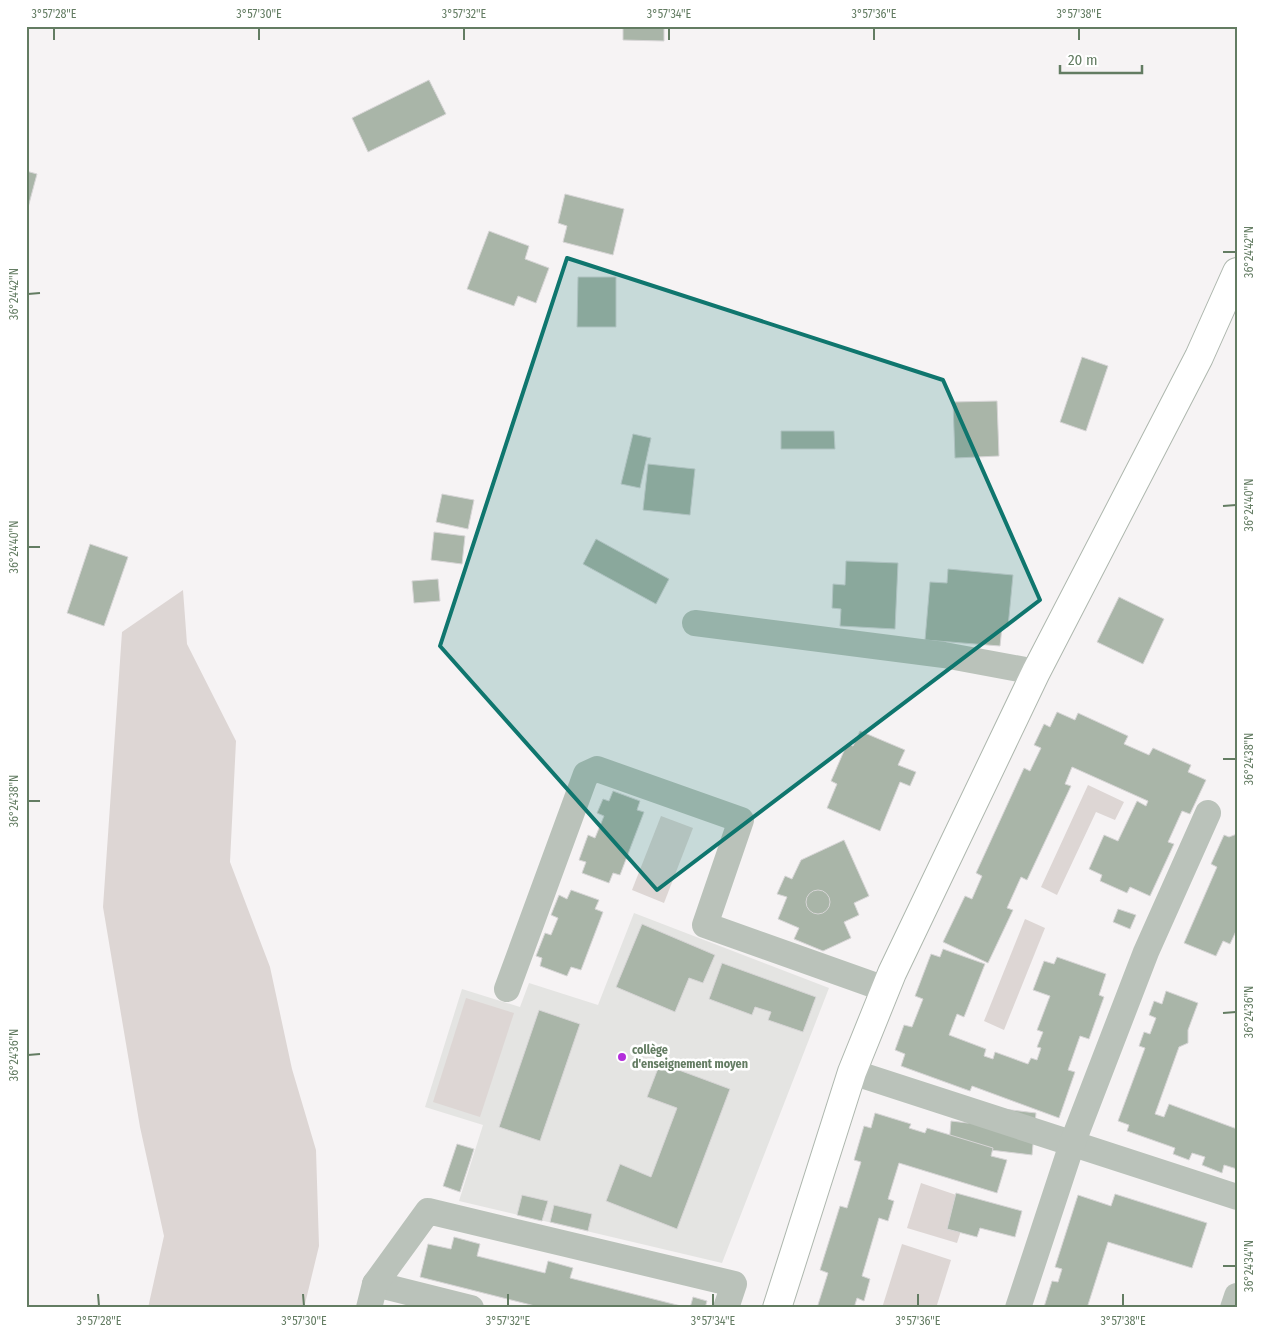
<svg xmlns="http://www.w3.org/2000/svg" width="1263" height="1334" viewBox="0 0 1263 1334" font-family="'Fira Sans Condensed',sans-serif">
<rect width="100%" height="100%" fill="#f6f3f4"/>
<path fill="#e4e4e2" d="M634,913L829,988L722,1263L459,1201L483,1125L425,1107L462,989L520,1007L529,983L598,1005Z"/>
<g fill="#ddd6d4">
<path d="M183,590L187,644L236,741L230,862L270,967L292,1069L316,1150L319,1246L304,1308H148L164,1236L140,1127L103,907L122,632Z"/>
<path d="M1088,785L1124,802L1115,820L1096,812L1057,895L1041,887Z"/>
<path d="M661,816L693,828L664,903L632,890Z"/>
<path d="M1025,919L1045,928L1004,1030L984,1021Z"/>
<path d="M466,998L514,1013L480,1117L433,1102Z"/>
<path d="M921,1183L971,1200L957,1243L907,1228Z"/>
<path d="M902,1244L951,1260L936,1308H882Z"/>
</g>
<g fill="#a9b5a8" stroke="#d7d5d6">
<path d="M623,26H664V41L623,40Z"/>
<path d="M429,80L446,114L368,152L352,118Z"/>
<path d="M26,171L37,174L26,215Z"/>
<path d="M565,194L624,209L613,255L563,242L567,226L558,223Z"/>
<path d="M489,231L529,246L525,259L549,268L536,303L518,296L514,306L467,289Z"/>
<path d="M578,277H616V327H577Z"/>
<path d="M1082,357L1108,366L1086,431L1060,422Z"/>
<path d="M997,401L999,456L955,458L953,402Z"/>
<path d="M781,431H834L835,449H781Z"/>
<path d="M633,434L651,438L640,488L621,484Z"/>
<path d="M648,464L695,469L690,515L643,510Z"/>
<path d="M442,494L474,500L468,529L436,522Z"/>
<path d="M434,532L465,536L462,564L431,560Z"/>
<path d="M596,539L669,579L656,604L583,564Z"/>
<path d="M90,544L128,557L104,626L67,613Z"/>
<path d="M846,561L898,563L895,629L840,626L841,609L832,608L833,584L845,585Z"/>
<path d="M948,569L1013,575L1008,627H1002L1000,646L925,640L930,582L947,583Z"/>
<path d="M438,579L440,601L414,603L412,581Z"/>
<path d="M1119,597L1164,619L1143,664L1097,642Z"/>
<path d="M1057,712L1075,720L1078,713L1128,736L1124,744L1149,755L1153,748L1191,765L1188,772L1206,780L1190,814L1182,811L1168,842L1174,844L1150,896L1130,887L1127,893L1100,881L1102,875L1089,869L1104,835L1118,841L1137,801L1146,806L1148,801L1072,767L1065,784L1071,786L1027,880L1021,877L1007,908L1013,910L988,963L943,942L965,896L972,899L982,876L976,873L1024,768L1030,771L1041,748L1034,745L1044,724L1050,727Z"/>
<path d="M860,731L905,750L898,765L916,772L910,786L900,782L880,831L827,808L837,784L831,781L847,744L853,746Z"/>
<path d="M613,791L640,801L637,810L644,812L620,875L613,873L609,883L582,873L586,862L579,860L588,835L595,838L604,816L597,813L603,799L609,801Z"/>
<path d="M1237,834V929L1230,944L1223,941L1216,956L1184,943L1217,867L1211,864L1224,835L1229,837Z"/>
<path d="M844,840L869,896L854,903L859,915L844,922L851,938L823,951L794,939L799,928L778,919L787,897L777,894L785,876L792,879L801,860Z"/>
<circle cx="818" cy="902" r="12"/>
<path d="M571,890L599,900L595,909L603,912L581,970L571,967L567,976L540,966L542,958L536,956L545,933L551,935L558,918L551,915L559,895L567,899Z"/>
<path d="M1118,909L1136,915L1130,929L1113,922Z"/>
<path d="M642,924L715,955L703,983L689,978L675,1012L616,987Z"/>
<path d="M943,949L985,964L964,1017L957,1014L949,1035L986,1049L984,1056L993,1059L995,1052L1028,1064L1031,1058L1037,1060L1041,1048L1037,1047L1043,1032L1037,1030L1050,996L1033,990L1044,961L1054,964L1057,957L1106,974L1099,995L1104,997L1089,1039L1080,1036L1068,1070L1075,1072L1059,1118L972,1086L970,1091L901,1066L905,1054L895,1050L904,1025L912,1027L923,999L915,996L931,954L940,957Z"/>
<path d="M722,963L816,997L803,1032L768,1020L771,1012L755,1007L752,1015L709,999Z"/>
<path d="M1166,991L1198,1003L1188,1030V1043L1179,1047L1155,1114L1164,1117L1169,1104L1237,1129V1169L1224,1165L1222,1173L1202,1165L1205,1157L1192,1153L1189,1160L1173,1154L1175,1148L1127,1131L1129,1125L1118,1121L1145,1048L1139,1046L1144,1032L1150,1034L1156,1018L1149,1015L1154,1001L1162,1004Z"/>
<path d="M539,1010L580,1024L540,1141L499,1127Z"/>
<path d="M660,1063L730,1089L677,1229L606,1201L620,1164L651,1177L677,1108L647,1097Z"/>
<path d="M1003,1109L1036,1113L1032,1155L949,1145L951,1121L968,1123Z"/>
<path d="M875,1113L911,1124L909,1128L925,1133L927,1128L993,1148L991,1156L1007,1160L997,1193L899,1163L888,1199L894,1201L888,1221L879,1218L862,1276L870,1279L864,1301L857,1298L854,1308H817L828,1273L820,1270L840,1206L847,1208L861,1162L854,1160L864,1126L871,1128Z"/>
<path d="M457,1144L474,1149L460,1192L443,1186Z"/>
<path d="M956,1193L1022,1211L1015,1237L980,1228L977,1237L947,1229Z"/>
<path d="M1115,1194L1207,1223L1192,1268L1108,1242L1087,1308L1044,1307L1052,1281L1058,1282L1062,1269L1055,1267L1078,1195L1111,1206Z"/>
<path d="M522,1195L548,1201L542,1221L517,1215Z"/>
<path d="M554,1205L592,1214L588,1231L550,1222Z"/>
<path d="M454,1237L480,1244L477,1256L545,1273L548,1261L573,1268L570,1278L689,1308H543L420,1277L428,1244L451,1249Z"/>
<path d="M693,1297L707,1301L705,1308H690Z"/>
</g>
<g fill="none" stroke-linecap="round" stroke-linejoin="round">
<g stroke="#aeb7ae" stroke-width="30">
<path id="major" d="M777,1308L852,1072L892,973L1036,672L1199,357L1237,272"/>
</g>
<g stroke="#bac2ba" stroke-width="26">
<path d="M695,623L944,655L1036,672"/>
<path d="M507,989L586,774L597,769L741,820L705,925L885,989"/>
<path d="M852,1072L1237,1197"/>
<path d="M375,1284L471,1308"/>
<path d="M369,1308L375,1284L428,1211L734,1284L726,1308"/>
<path d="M1018,1308L1072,1144L1146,952L1208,813"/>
<path d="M1233,1308L1237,1296"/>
</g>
<use href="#major" stroke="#fff" stroke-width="28"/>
</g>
<path fill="#0f766e" fill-opacity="0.2" stroke="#0f766e" stroke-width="4" stroke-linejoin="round" d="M567,258L943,380L1040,600L657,890L440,646Z"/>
<path fill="none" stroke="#637c62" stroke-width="2" d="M54,28V40M259,28V40M464,28V40M669,28V40M874,28V40M1079,28V40M1223,252H1236M28,294L40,293M1223,506L1236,505M28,547H40M1223,759H1236M28,801H40M1223,1013L1236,1012M28,1055L40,1054M1223,1266H1236M98,1294L99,1306M303,1294L304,1306M508,1294V1306M713,1294V1306M918,1294V1306M1123,1294V1306"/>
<circle fill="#b32edb" stroke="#fff" stroke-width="2" cx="622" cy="1057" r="5"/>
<g text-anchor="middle" stroke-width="5" stroke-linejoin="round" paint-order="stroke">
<g font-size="12" font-weight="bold" fill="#637c62" stroke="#fff" text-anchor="start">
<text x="632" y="1054">collège<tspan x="632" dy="14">d'enseignement moyen</tspan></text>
</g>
</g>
<rect width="1263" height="1334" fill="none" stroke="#ffffff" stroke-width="55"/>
<path d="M1060 65v8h82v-8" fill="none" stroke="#637c62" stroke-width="2.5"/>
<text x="1068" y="65" font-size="15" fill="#637c62" stroke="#ffffff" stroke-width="4" paint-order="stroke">20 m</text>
<rect x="28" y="28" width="1208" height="1278" fill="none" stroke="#637c62" stroke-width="2"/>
<g font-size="12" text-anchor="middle" fill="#637c62">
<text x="54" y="18">3°57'28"E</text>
<text x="259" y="18">3°57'30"E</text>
<text x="464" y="18">3°57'32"E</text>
<text x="669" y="18">3°57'34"E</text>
<text x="874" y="18">3°57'36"E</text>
<text x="1079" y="18">3°57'38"E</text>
<text transform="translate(1249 252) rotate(-90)" y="4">36°24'42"N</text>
<text transform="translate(14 294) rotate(-90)" y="4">36°24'42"N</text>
<text transform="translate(1249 505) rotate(-90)" y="4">36°24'40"N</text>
<text transform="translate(14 547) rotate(-90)" y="4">36°24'40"N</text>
<text transform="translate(1249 759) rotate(-90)" y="4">36°24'38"N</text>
<text transform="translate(14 801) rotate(-90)" y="4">36°24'38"N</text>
<text transform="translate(1249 1012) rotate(-90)" y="4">36°24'36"N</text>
<text transform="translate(14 1055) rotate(-90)" y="4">36°24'36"N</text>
<text transform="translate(1249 1266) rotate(-90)" y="4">36°24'34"N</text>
<text x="99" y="1325">3°57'28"E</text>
<text x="304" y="1325">3°57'30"E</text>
<text x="508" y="1325">3°57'32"E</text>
<text x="713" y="1325">3°57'34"E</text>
<text x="918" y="1325">3°57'36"E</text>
<text x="1123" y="1325">3°57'38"E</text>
</g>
</svg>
